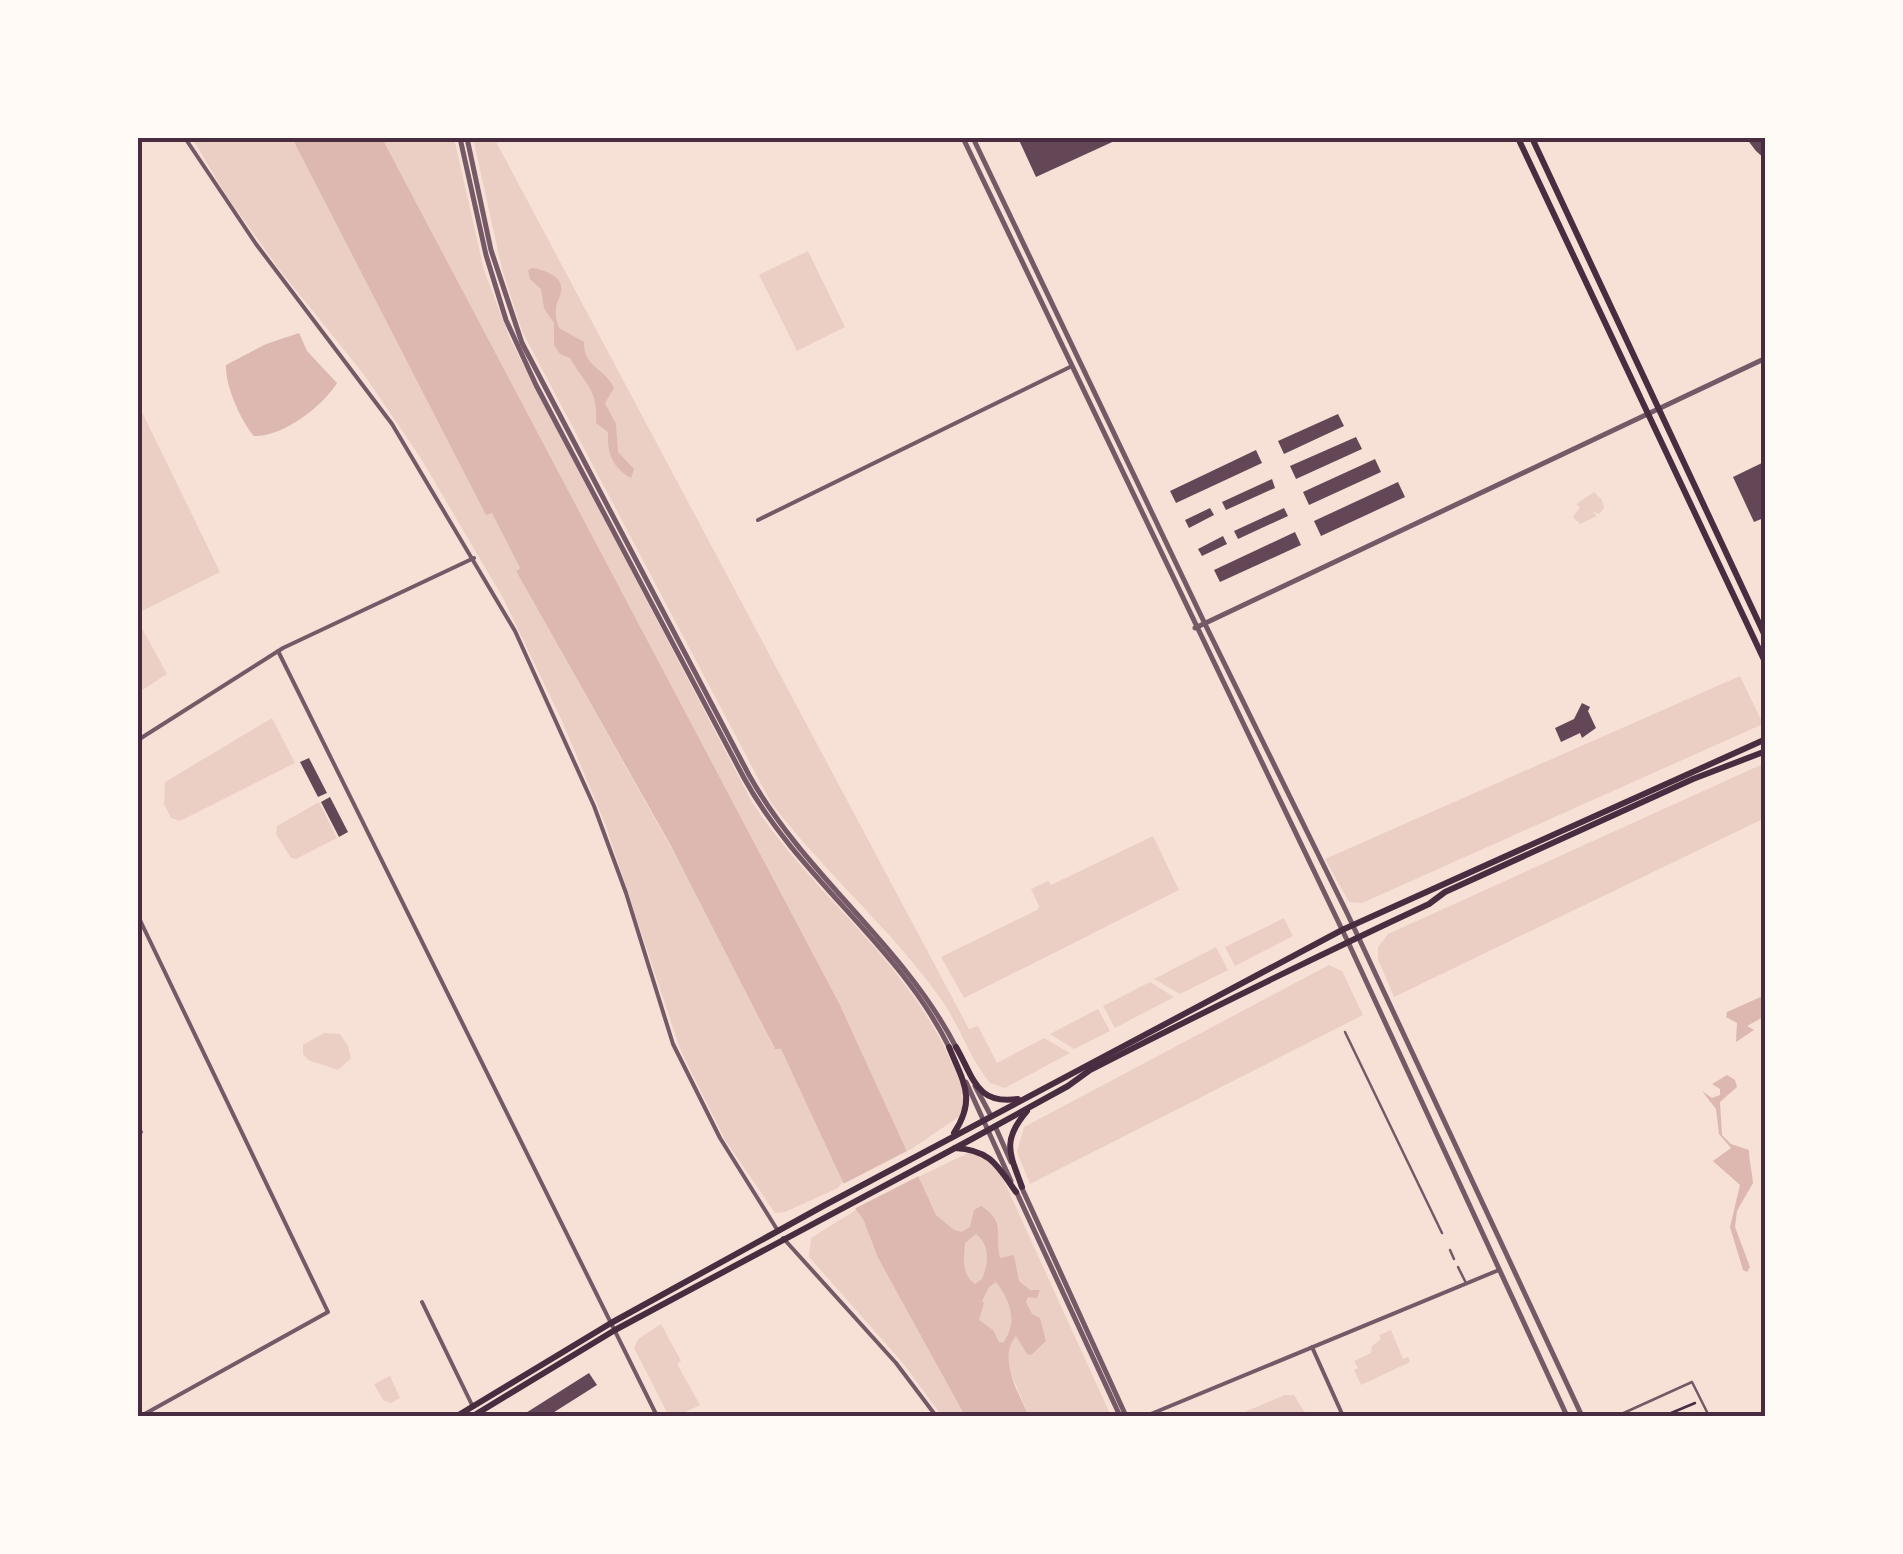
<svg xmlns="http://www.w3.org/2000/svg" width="1903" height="1554" viewBox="0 0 1903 1554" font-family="'Public Sans',sans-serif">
<rect width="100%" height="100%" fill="#f7e1d7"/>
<g fill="#ebcfc5">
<path d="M192,138H292L486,514L492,512L520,568L516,571L706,910L774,1048L781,1049L844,1180L838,1188L785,1212L775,1213L725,1140L680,1049L605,823L562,721L503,598L420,457L365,376L279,269L226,195Z"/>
<path d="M382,138H454L484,270L510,339L752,802C811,893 903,956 949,1057C955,1071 963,1084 965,1100L960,1116L907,1152L840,1005Z"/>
<path d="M473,138H494L969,1029L978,1026L997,1063L1044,1038L1070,1053L1005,1088L990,1083C970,1059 960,1027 943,1002C892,929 823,872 770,801L522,331L502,269Z"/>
<path d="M808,251L845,327L797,351L759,275Z"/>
<path d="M138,404L220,572L138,613Z"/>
<path d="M1594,492L1602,500L1604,508L1599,514L1592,511L1597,516L1580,524L1573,517L1580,507L1576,504Z"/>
<path d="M138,621L167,674L138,693Z"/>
<path d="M1740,676L1763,724L1362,903L1349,902L1325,859Z"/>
<path d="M272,718L295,763L180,821L171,818L164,804L165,782Z"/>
<path d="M1765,763V818L1394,997L1378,959V947L1388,934Z"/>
<path d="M319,802L337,838L296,859L291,858L276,834L277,826Z"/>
<path d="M1153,836L1179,890L964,998L941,957L1037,910L1039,906L1031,889L1048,881L1051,885Z"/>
<path d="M1284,918L1293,936L1235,966L1225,947Z"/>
<path d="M1216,947L1228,970L1180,994L1154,979Z"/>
<path d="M1329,965L1342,971L1363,1015L1030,1184L1017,1152L1024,1127Z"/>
<path d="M1150,982L1174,997L1115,1028L1103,1006Z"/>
<path d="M1098,1009L1110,1031L1074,1049L1050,1034Z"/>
<path d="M324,1033L340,1034L348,1046L351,1058L338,1070L308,1060L303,1054V1045Z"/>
<path d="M968,1153L983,1155L999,1170L1111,1416H1029L1012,1376L976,1323L974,1299L918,1177Z"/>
<path d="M856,1210L863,1219L878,1258L965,1416H942L902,1362L809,1257L811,1238Z"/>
<path d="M661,1324L681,1361L677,1364L700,1405L677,1416H669L634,1348L638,1339Z"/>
<path d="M1391,1330L1403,1359L1408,1357L1410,1362L1361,1385L1354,1370L1358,1368L1354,1361L1371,1353L1372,1346L1381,1339L1379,1335Z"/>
<path d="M390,1376L400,1398L391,1403L383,1400L374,1384Z"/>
<path d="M1285,1395H1294L1307,1416H1235Z"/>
</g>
<g fill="#dcb8b0" fill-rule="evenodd">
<path d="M292,138H382L840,1005L936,1215L954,1230L962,1232L970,1227L974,1210L981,1206C1007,1222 994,1235 1000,1258L1014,1255L1019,1281L1030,1290H1040L1037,1298L1028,1297L1026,1302L1032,1314L1040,1318L1046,1341L1031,1355L1027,1354L1016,1336C997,1358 1019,1394 1029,1416H965L878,1258L863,1219L856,1210L781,1049H775L671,846L516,571L520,568L492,513L486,515ZM976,1234C990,1245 989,1263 982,1279L975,1284C961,1274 964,1258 965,1243ZM996,1282C1011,1302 1018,1322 1003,1343L999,1342L993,1330L979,1320L984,1303L982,1301L989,1287Z"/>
<path d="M532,268C541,269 560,275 561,286C563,300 550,302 559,328L584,342C583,367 605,368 614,388L605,403L616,424L618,452L634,469L631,478C612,467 607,453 608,432L596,423C598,388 586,386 570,358L560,354L554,345V323L544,308L541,289L530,279L528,270Z"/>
<path d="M299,333L307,351L337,383C323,406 283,437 254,436C241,421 225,386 226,365L266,344Z"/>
<path d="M1765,995V1016L1747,1026L1754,1030L1736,1042L1737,1023L1726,1017L1727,1012Z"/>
<path d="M1727,1075L1735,1080L1737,1087L1720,1102L1722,1135L1731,1144L1749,1150C1749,1160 1752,1171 1753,1183L1737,1211L1735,1227L1750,1267L1747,1272L1743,1270L1730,1227L1740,1185L1713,1161L1731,1148L1719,1134L1716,1109L1702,1091L1712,1098L1720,1095V1089L1712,1084Z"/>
</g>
<path fill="#f7e1d7" d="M911,1149L923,1174L854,1209L841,1185Z"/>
<g fill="#644757">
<path d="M1018,138H1121L1036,177Z"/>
<path d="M1746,138H1766V160L1756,151Z"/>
<path d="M1338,414L1344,426L1284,454L1278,441Z"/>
<path d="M1356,437L1362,449L1296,479L1290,466Z"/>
<path d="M1256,450L1262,463L1176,503L1170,491Z"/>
<path d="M1375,459L1381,472L1309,505L1303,492Z"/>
<path d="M1766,461V517L1754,522L1733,477Z"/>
<path d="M1272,479L1275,488L1226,510L1222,502Z"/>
<path d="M1398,482L1405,497L1321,536L1314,521Z"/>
<path d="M1210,508L1214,515L1189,528L1185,520Z"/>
<path d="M1284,508L1288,516L1238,539L1234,531Z"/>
<path d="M1295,532L1301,545L1220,582L1214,570Z"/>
<path d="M1223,536L1227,544L1202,556L1198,549Z"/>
<path d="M1582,703L1590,707L1588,711L1596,728L1582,738L1580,733L1561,742L1555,728L1574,719Z"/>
<path d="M309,758L327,793L318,797L300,762Z"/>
<path d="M330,797L348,832L339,837L321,802Z"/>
<path d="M589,1373L597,1385L548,1416H521Z"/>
</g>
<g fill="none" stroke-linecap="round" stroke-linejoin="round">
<path stroke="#4a2c40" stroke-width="2.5" d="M1664,1416L1695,1403"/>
<g stroke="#755966" stroke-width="2.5">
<path d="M1345,1032L1442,1233"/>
<path d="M1450,1250L1454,1259"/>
<path d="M1458,1267L1466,1283"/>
<path d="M1617,1416L1692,1382L1709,1416"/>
</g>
<g stroke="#755966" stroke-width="4">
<path d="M185,138L256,244L392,424L515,631L594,806L626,893L673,1044L720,1138L778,1231"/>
<path d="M758,520L1072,366"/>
<path d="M278,651L657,1416"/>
<path d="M138,740L283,648L474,558"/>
<path d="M138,916L328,1312L141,1416"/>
<path d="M138,1135L141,1132"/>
<path d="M783,1238L896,1363L936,1416"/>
<path d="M422,1302L473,1407"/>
<path d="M1312,1347L1343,1416"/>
<path d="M1146,1416L1499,1270"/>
</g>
<g stroke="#755966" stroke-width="5">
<path d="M460,138L486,255L506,320L536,385L744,778C799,879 900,946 950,1049"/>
<path d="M467,138L491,250L522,343L749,775C806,877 904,945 957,1049"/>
<path d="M963,138L1348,942L1567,1416"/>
<path d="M973,138L1205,624L1348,915L1582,1416"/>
<path d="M1195,628L1766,358"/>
<path d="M966,1082L1011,1181"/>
<path d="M975,1086L991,1116"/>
<path d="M995,1126L1011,1162"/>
<path d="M1021,1186L1126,1416"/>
<path d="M1016,1191L1120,1416"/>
</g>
<g stroke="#4a2c40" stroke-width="6">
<path d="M949,1047C963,1082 977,1098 954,1133"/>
<path d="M956,1047C974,1078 976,1105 1018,1099"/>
<path d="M955,1148C990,1150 997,1165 1016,1192"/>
<path d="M1022,1187C1010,1154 1001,1141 1027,1111"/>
<path d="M457,1416L611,1323L825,1205L1342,930L1766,739"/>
<path d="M473,1416L615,1330L970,1140L1068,1086L1090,1070C1202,1013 1315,957 1429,904L1445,892L1693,779L1766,751"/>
</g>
<g stroke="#4a2c40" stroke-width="6">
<path d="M1518,138L1766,664"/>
<path d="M1532,138L1766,638"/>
</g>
</g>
<rect width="1903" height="1554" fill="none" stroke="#fffaf5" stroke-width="280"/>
<rect x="140" y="140" width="1623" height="1274" fill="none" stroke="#4a2c40" stroke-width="4"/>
</svg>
